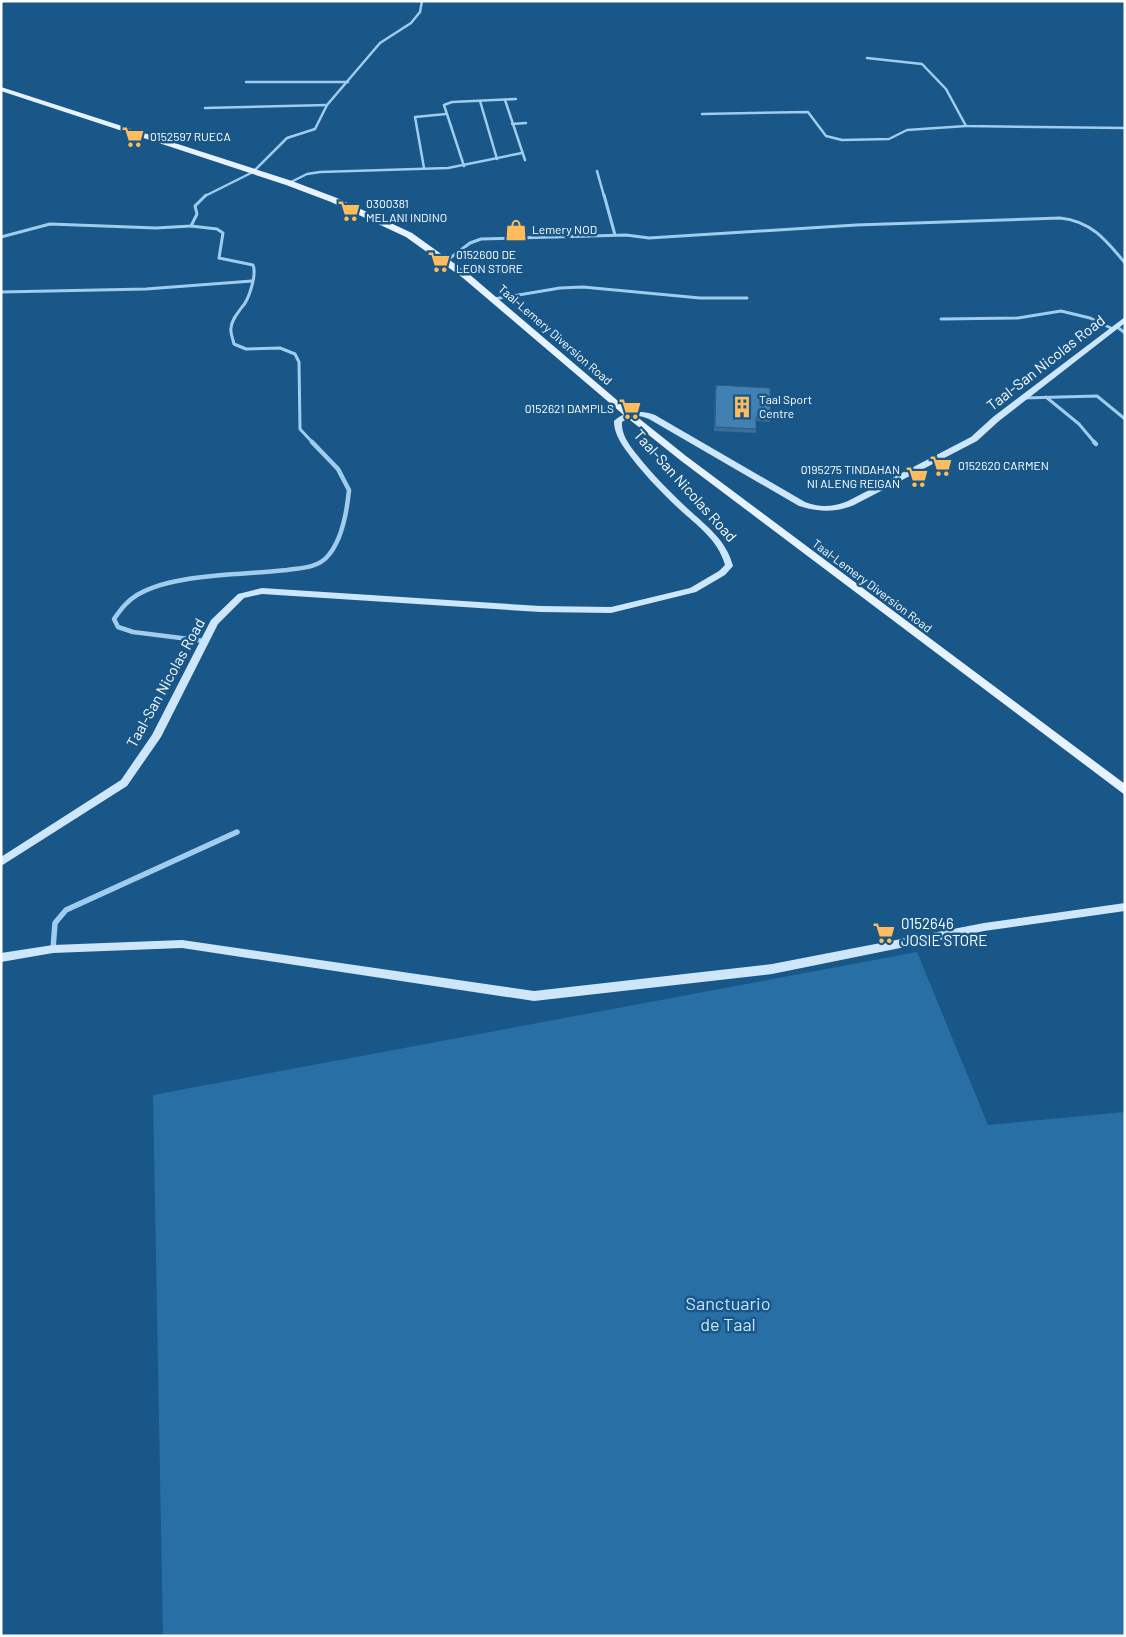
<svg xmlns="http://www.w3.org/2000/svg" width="1126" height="1637" viewBox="0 0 1126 1637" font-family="Barlow,sans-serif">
<rect width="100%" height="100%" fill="#185788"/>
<path fill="#286fa6" d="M917,952L988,1125L1125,1112V1636H163L153,1095Z"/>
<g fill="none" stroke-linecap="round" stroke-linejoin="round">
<g stroke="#a0cced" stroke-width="2.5">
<path d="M867,58L922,64L946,89L966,126L1125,128"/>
<path d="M246,82H348"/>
<path d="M505,100L525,160"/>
<path d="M480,101L497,159"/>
<path d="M205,108L327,105"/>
<path d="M702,114L808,112L826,136L842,140L889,139L907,130L966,126"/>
<path d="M512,124L526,123"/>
<path d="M464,166L444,105L452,102L516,99"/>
<path d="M424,168L415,117L446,114"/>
<path d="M597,171L604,196"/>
<path d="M289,183L307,174L320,172L448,168L522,153"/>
<path d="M205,196L253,172L287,138L315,129L327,105L380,43L411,23L420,12L422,1"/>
</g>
<g stroke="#a0cced" stroke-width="3">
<path d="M604,195L615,235"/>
<path d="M191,226L217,229L223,233L219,258L253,265C257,274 249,300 242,307C237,314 232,319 231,328C230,333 233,339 234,344L246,349L280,348L295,354L299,362L300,429L313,443"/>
<path d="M1,237L50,224L156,228L191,226L197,214L195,206L206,195"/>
<path d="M446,261L470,243L481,239L626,235L649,238L856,225L1060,218C1091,221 1106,240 1125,263"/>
<path d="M1,292L146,289L252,281"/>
<path d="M494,299L560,288L583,287L700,298H747"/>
<path d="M941,319L1018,318L1061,311L1090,318L1113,329"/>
<path d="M1116,326L1125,333"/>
<path d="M1046,397L1079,424L1095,443"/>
<path d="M1024,398L1097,396L1125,419"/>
</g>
<g stroke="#a0cced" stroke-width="4.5">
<path d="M1094,442L1096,444"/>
<path d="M205,641L133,632L118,627L114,619C121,609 127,601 137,595C174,573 244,575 287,570C300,568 316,568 326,558C342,542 347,511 349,490L338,469L312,442"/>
</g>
<path stroke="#a0cced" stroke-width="5.5" d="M53,949L55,923L66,910L237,832"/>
<g fill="#cde6fa" fill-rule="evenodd">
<path d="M1125,317V323L999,421L977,441L854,505C835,513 819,512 799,506L649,419C638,414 631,415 622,422C621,435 630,446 638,456C652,474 669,491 686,507C705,525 726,539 733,566L725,575L696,592L611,613L540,612L262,594L244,598L218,624L161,737L127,786L1,866V857L121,780L152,735L211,620L238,594L262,588L540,606L611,607L690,588L719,571L725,565C718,539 696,525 677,507C658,489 640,470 625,449C619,440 614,432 614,421C626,410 640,410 655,415L805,502C820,508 833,507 848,501L971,437L993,417Z"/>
<path d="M1125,903V911L984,931L772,974L534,1001L182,948L53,953L1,962V953L53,945L182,940L534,991L772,964L984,923Z"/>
</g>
<path fill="#e6f3ff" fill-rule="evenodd" d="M1,87L292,181L337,198L412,233L469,274L631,412L686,456L1125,784V795L680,460L625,416L463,278L406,237L331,202L286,185L1,91Z"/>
</g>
<path fill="#386e99" d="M715,390L771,417L770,422L756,421V433L714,431Z"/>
<path fill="#4180b2" stroke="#2e5a7d" d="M716,385L770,388L771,417H756V429L715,427Z"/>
<defs>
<g id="supermarket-bare" transform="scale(1.725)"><path d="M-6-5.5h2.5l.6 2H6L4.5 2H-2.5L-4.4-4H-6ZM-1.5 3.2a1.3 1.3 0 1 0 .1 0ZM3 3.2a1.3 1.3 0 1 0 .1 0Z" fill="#ffbc5c" stroke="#185788" stroke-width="2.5" paint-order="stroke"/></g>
<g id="shop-bare" transform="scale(1.725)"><path d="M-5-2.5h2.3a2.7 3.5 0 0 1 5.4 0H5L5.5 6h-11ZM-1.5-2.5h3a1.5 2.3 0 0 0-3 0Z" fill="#ffbc5c" stroke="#185788" stroke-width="2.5" paint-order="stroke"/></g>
<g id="building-bare" transform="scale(1.725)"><path d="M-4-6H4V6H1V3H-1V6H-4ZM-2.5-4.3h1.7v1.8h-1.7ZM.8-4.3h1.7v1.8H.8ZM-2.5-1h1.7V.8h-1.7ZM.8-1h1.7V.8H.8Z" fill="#ffbc5c" stroke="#185788" stroke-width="2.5" paint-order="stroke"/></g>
</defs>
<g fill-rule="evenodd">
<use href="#supermarket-bare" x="133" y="137"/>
<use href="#supermarket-bare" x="349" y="211"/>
<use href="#shop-bare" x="516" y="230"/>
<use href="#supermarket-bare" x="439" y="262"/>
<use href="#building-bare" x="742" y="407"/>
<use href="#supermarket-bare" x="630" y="409"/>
<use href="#supermarket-bare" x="941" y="466"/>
<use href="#supermarket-bare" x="917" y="477"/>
<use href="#supermarket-bare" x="884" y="933"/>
</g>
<g text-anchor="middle" stroke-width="5" stroke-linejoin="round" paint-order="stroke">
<g font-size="12" fill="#fff" stroke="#185788" text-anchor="start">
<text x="150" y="141">0152597 RUECA</text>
<text x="366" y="208">0300381<tspan x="366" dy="14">MELANI INDINO</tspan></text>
<text x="532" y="234">Lemery NOD</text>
<text x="456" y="259">0152600 DE<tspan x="456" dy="14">LEON STORE</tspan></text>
<text x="759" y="404">Taal Sport<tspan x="759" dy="14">Centre</tspan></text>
<text x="614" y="413" text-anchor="end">0152621 DAMPILS</text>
<text x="958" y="470">0152620 CARMEN</text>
<text x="900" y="474" text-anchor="end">0195275 TINDAHAN<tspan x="900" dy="14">NI ALENG REIGAN</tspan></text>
</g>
<g font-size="12" fill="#fff" stroke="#185788">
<text transform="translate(555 335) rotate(41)" y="4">Taal-Lemery Diversion Road</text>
<text transform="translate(872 586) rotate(37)" y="4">Taal-Lemery Diversion Road</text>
</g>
<g font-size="15" fill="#fff" stroke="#185788">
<text transform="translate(1046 363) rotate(-38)" y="5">Taal-San Nicolas Road</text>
<text transform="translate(685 486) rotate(48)" y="5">Taal-San Nicolas Road</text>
<text transform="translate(166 683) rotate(-61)" y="5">Taal-San Nicolas Road</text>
</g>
<g font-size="15" fill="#fff" stroke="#185788" text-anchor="start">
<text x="901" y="929">0152646<tspan x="901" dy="17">JOSIE STORE</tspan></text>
</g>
<g font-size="18" fill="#c6e4fa" stroke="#185788">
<text x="728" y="1310">Sanctuario<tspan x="728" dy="21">de Taal</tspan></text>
</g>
</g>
<rect width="1126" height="1637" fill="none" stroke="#ffffff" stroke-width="5"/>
</svg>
